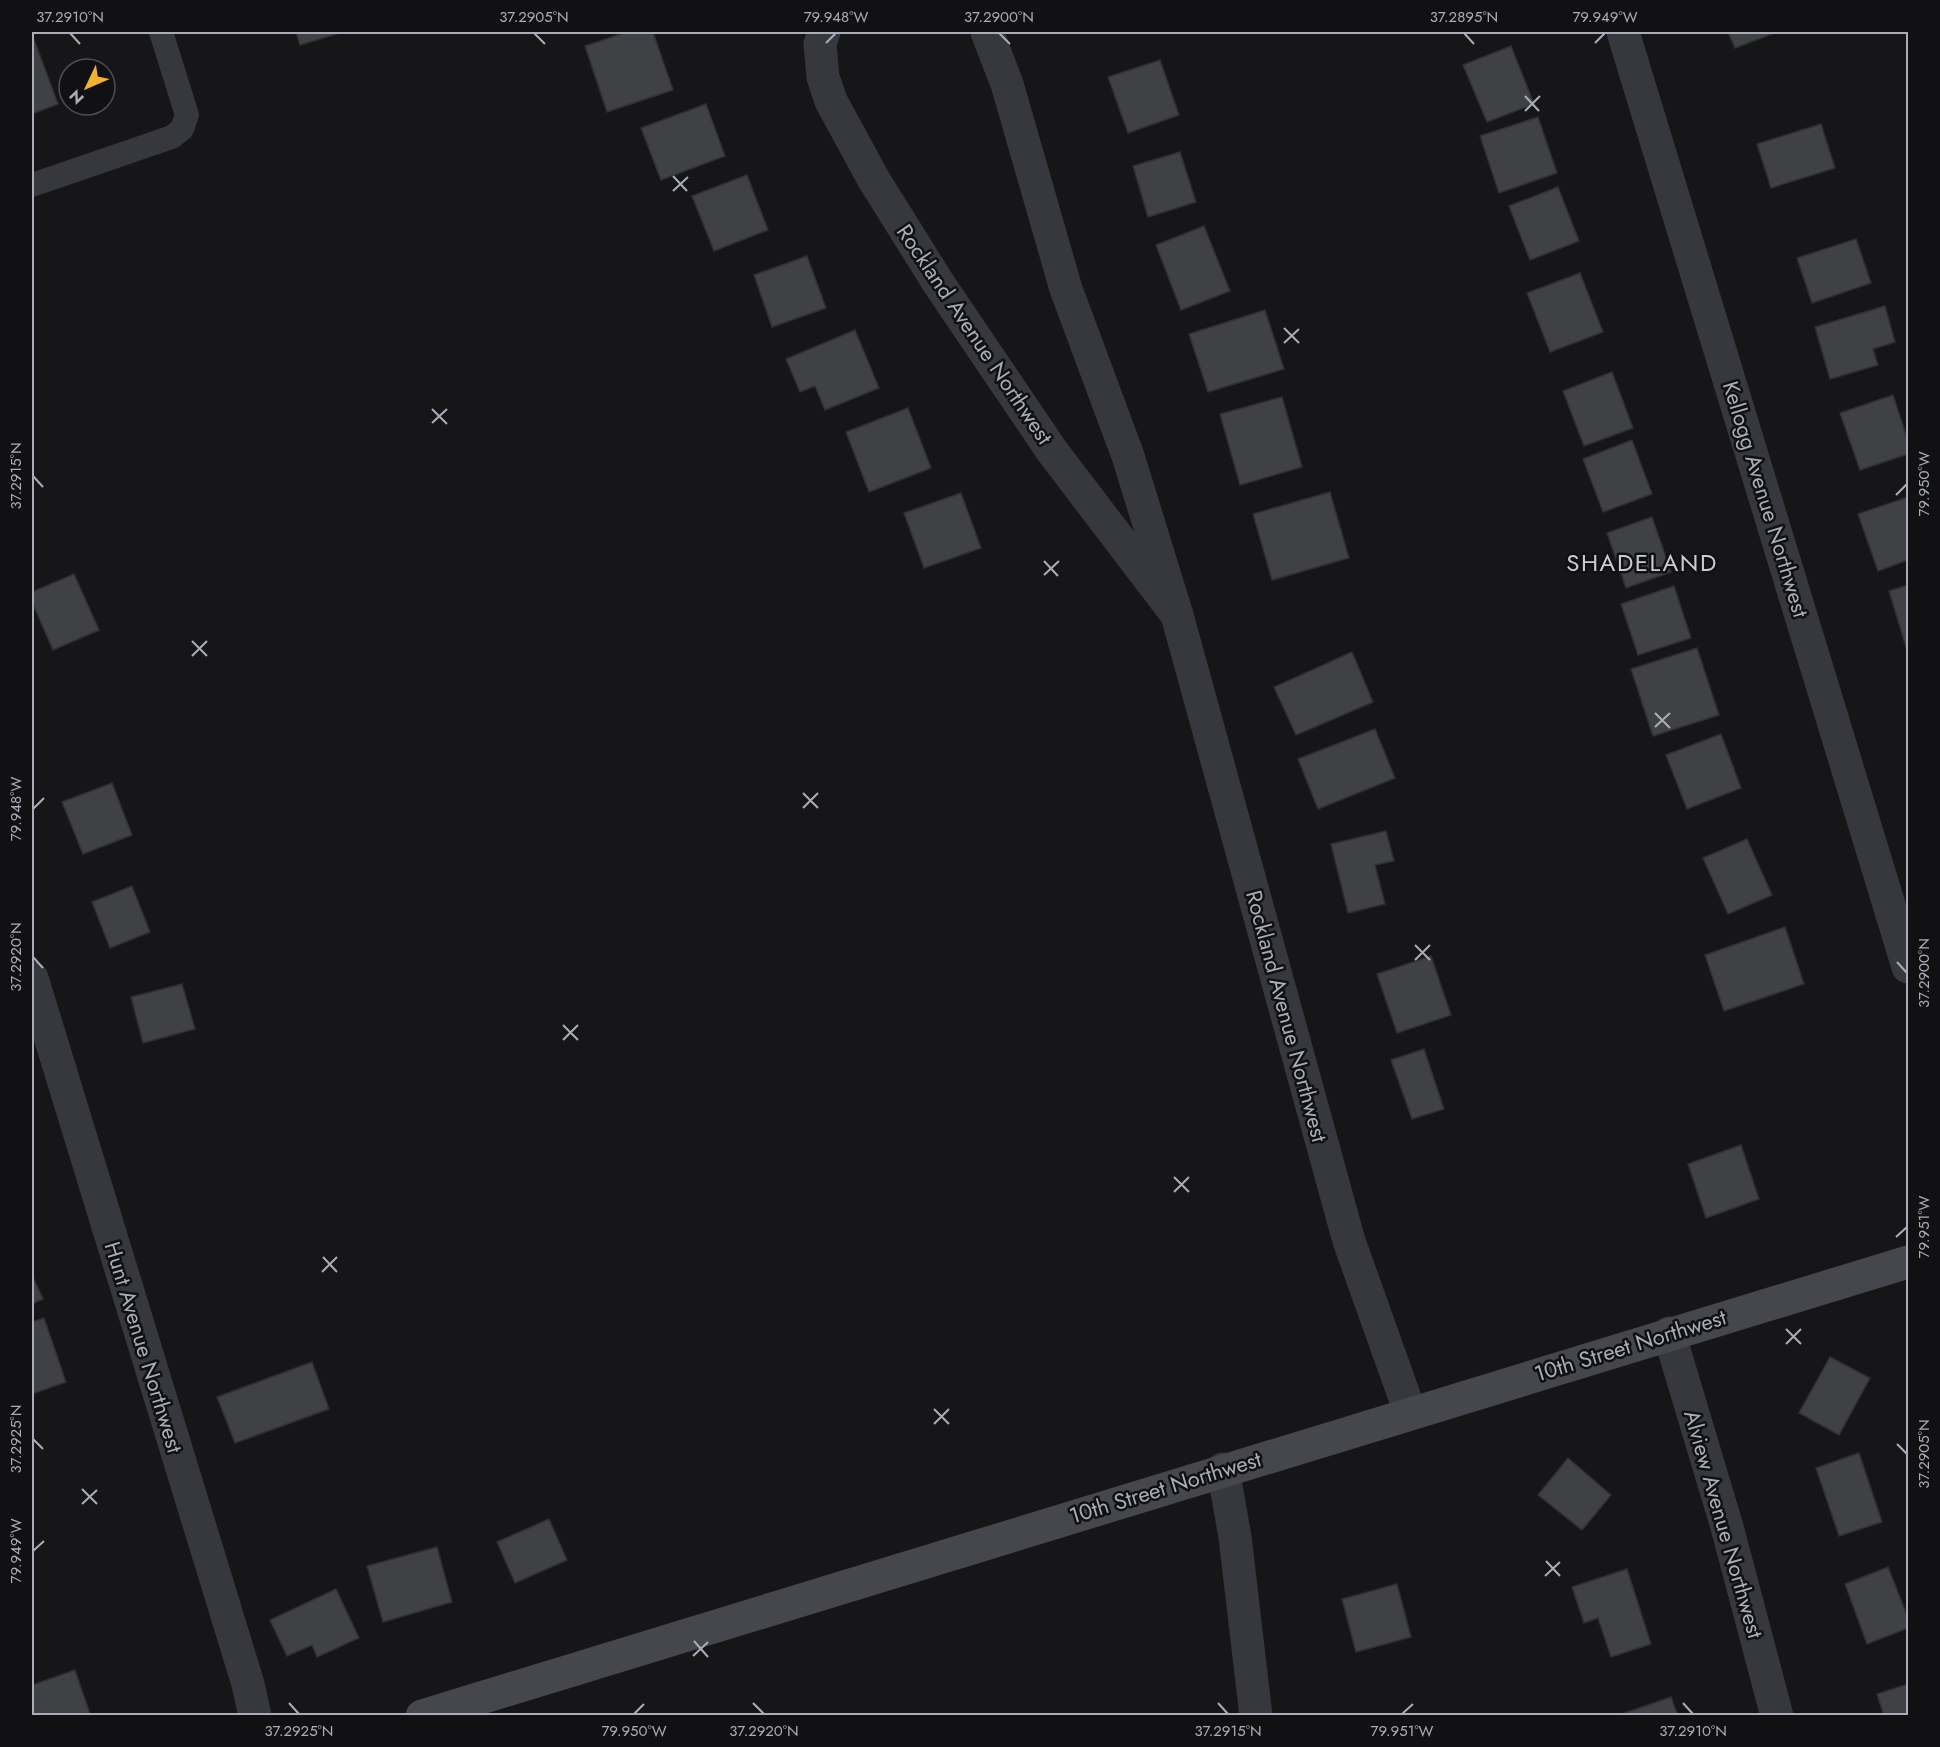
<svg xmlns="http://www.w3.org/2000/svg" width="1940" height="1747" viewBox="0 0 1940 1747" font-family="Jost,sans-serif">
<rect width="100%" height="100%" fill="#161618"/>
<g fill="#404145" stroke="#303034" stroke-width="1.5">
<path d="M296,32H343L300,45Z"/>
<path d="M627,32H653L673,90L607,112L585,46Z"/>
<path d="M1728,32H1777L1735,48Z"/>
<path d="M32,34L58,104L32,114Z"/>
<path d="M1511,46L1534,104L1487,122L1463,65Z"/>
<path d="M1160,60L1179,115L1128,133L1108,77Z"/>
<path d="M706,104L725,156L661,180L641,128Z"/>
<path d="M1538,117L1557,173L1499,193L1480,136Z"/>
<path d="M1821,124L1835,168L1771,188L1757,144Z"/>
<path d="M1180,152L1196,202L1148,217L1133,166Z"/>
<path d="M747,175L768,230L714,251L692,196Z"/>
<path d="M1558,187L1579,241L1530,260L1509,206Z"/>
<path d="M1204,226L1230,291L1181,310L1156,245Z"/>
<path d="M1856,239L1871,283L1812,303L1797,258Z"/>
<path d="M807,256L826,308L772,327L754,275Z"/>
<path d="M1580,273L1603,332L1550,352L1527,293Z"/>
<path d="M1885,306L1895,342L1873,349L1878,365L1830,379L1815,327Z"/>
<path d="M1265,310L1284,369L1208,392L1189,334Z"/>
<path d="M855,330L879,388L825,410L815,386L800,392L786,359Z"/>
<path d="M1612,372L1633,428L1584,446L1563,391Z"/>
<path d="M1893,395L1908,441V454L1860,470L1840,413Z"/>
<path d="M1282,397L1302,467L1240,485L1220,414Z"/>
<path d="M908,408L931,468L869,492L846,432Z"/>
<path d="M1632,440L1652,494L1603,512L1583,459Z"/>
<path d="M1330,492L1349,558L1272,580L1253,514Z"/>
<path d="M961,493L981,548L924,568L904,513Z"/>
<path d="M1908,497V560L1878,571L1858,514Z"/>
<path d="M1652,517L1671,572L1626,588L1607,533Z"/>
<path d="M74,574L99,630L53,650L32,602V592Z"/>
<path d="M1908,585V646L1906,647L1889,591Z"/>
<path d="M1674,586L1691,638L1638,655L1621,604Z"/>
<path d="M1697,648L1719,715L1653,736L1631,669Z"/>
<path d="M1352,652L1373,702L1296,735L1274,687Z"/>
<path d="M1375,729L1395,778L1318,809L1298,759Z"/>
<path d="M1721,734L1741,788L1687,809L1666,755Z"/>
<path d="M112,783L132,835L83,854L62,802Z"/>
<path d="M1386,831L1394,861L1375,865L1385,904L1348,913L1331,844Z"/>
<path d="M1747,839L1772,895L1728,914L1703,858Z"/>
<path d="M132,886L150,932L110,948L92,902Z"/>
<path d="M1785,927L1804,984L1724,1011L1705,955Z"/>
<path d="M1431,956L1451,1015L1397,1033L1377,974Z"/>
<path d="M182,984L195,1029L143,1043L131,997Z"/>
<path d="M1424,1049L1444,1109L1412,1119L1391,1060Z"/>
<path d="M1741,1145L1759,1199L1706,1218L1688,1164Z"/>
<path d="M32,1275L43,1299L32,1304Z"/>
<path d="M44,1318L66,1382L32,1394V1322Z"/>
<path d="M1830,1357L1870,1378L1839,1435L1799,1413Z"/>
<path d="M312,1362L329,1409L235,1443L217,1397Z"/>
<path d="M1859,1453L1882,1522L1839,1536L1816,1468Z"/>
<path d="M1568,1458L1611,1495L1582,1530L1538,1495Z"/>
<path d="M549,1519L567,1560L515,1583L497,1542Z"/>
<path d="M437,1547L452,1602L383,1622L367,1566Z"/>
<path d="M1888,1567L1908,1618V1628L1867,1644L1845,1584Z"/>
<path d="M1627,1569L1651,1644L1611,1657L1598,1618L1584,1623L1572,1587Z"/>
<path d="M1397,1584L1411,1637L1356,1652L1342,1599Z"/>
<path d="M336,1589L359,1638L317,1657L312,1645L287,1656L270,1620Z"/>
<path d="M75,1670L90,1714L32,1716V1685Z"/>
<path d="M1908,1684V1716H1884L1877,1694Z"/>
<path d="M1671,1697L1678,1716H1616Z"/>
</g>
<g fill="none" stroke-linecap="round" stroke-linejoin="round">
<path stroke="#37383d" stroke-width="24" d="M32,185L172,137L182,129L187,115L161,32"/>
<g stroke="#37383d" stroke-width="33">
<path d="M824,32L820,44L823,77L831,101L874,180L939,284L1052,451L1177,615L1128,456L1066,289L1007,84L987,32"/>
<path d="M1623,32L1908,967"/>
<path d="M1177,615L1349,1241L1410,1412"/>
<path d="M32,978L248,1684L255,1716"/>
<path d="M1669,1333L1727,1527L1777,1716"/>
<path d="M1223,1469L1235,1537L1256,1716"/>
</g>
<path stroke="#45474d" stroke-width="33" d="M422,1716L1908,1262"/>
</g>
<path fill="none" stroke="#a8adb8" stroke-width="2" d="M70,33L80,44M534,33L545,44M999,33L1010,44M1464,33L1474,44M826,43L836,33M1595,43L1605,33M1525,96L1539,111M1525,111L1540,96M673,176L687,191M673,191L688,177M1284,328L1299,343M1284,343L1299,329M432,409L447,424M432,423L447,409M33,476L43,487M1896,495L1907,484M1044,561L1058,576M1044,575L1059,561M192,641L207,656M192,656L207,641M1655,713L1670,728M1655,727L1670,713M803,793L818,808M803,808L818,793M33,809L44,798M1415,945L1430,960M33,957L43,968M1415,960L1430,945M1897,962L1907,973M563,1025L578,1040M563,1040L578,1025M1174,1177L1189,1192M1174,1192L1189,1177M1896,1237L1907,1227M323,1257L337,1272M322,1272L337,1257M1786,1329L1801,1344M1786,1344L1801,1329M934,1409L949,1424M934,1424L949,1409M33,1439L43,1449M1897,1444L1907,1454M82,1489L97,1504M82,1504L97,1490M33,1551L44,1541M1546,1561L1560,1576M1545,1576L1560,1562M694,1641L708,1657M693,1656L708,1642M289,1703L299,1714M753,1703L764,1714M1218,1703L1228,1714M1683,1703L1693,1714M634,1714L644,1704M1402,1714L1413,1704"/>
<g text-anchor="middle" stroke-width="5" stroke-linejoin="round" paint-order="stroke">
<g font-size="22" fill="#a8adb8" stroke="#111113">
<text transform="translate(975 334) rotate(56)" y="8">Rockland Avenue Northwest</text>
<text transform="translate(1766 499) rotate(73)" y="8">Kellogg Avenue Northwest</text>
<text transform="translate(1287 1016) rotate(75)" y="8">Rockland Avenue Northwest</text>
<text transform="translate(1630 1345) rotate(-17)" y="8">10th Street Northwest</text>
<text transform="translate(144 1347) rotate(73)" y="8">Hunt Avenue Northwest</text>
<text transform="translate(1165 1487) rotate(-17)" y="8">10th Street Northwest</text>
<text transform="translate(1724 1524) rotate(74)" y="8">Alview Avenue Northwest</text>
</g>
<g font-size="24" letter-spacing="1.5" fill="#c9ccd4" stroke="#111113">
<text x="1642" y="571">SHADELAND</text>
</g>
</g>
<rect width="1940" height="1747" fill="none" stroke="#111113" stroke-width="66"/>
<g transform="translate(87 87) rotate(226)"><circle r="28" fill="#111113" stroke="#4d4f55" stroke-width="1.5"/>
<path d="M0-4.5L10 22L0 15L-10 22Z" fill="#f2b134"/>
<text y="-9" font-size="16" font-weight="bold" text-anchor="middle" fill="#a8adb8">N</text>
</g>
<rect x="33" y="33" width="1874" height="1681" fill="none" stroke="#a8adb8" stroke-width="2"/>
<g font-size="15" text-anchor="middle" fill="#a8adb8">
<text x="70" y="22">37.2910°N</text>
<text x="534" y="22">37.2905°N</text>
<text x="836" y="22">79.948°W</text>
<text x="999" y="22">37.2900°N</text>
<text x="1464" y="22">37.2895°N</text>
<text x="1605" y="22">79.949°W</text>
<text transform="translate(16 476) rotate(-90)" y="5">37.2915°N</text>
<text transform="translate(1924 484) rotate(-90)" y="5">79.950°W</text>
<text transform="translate(16 809) rotate(-90)" y="5">79.948°W</text>
<text transform="translate(16 957) rotate(-90)" y="5">37.2920°N</text>
<text transform="translate(1924 973) rotate(-90)" y="5">37.2900°N</text>
<text transform="translate(1924 1227) rotate(-90)" y="5">79.951°W</text>
<text transform="translate(16 1439) rotate(-90)" y="5">37.2925°N</text>
<text transform="translate(1924 1454) rotate(-90)" y="5">37.2905°N</text>
<text transform="translate(16 1551) rotate(-90)" y="5">79.949°W</text>
<text x="299" y="1736">37.2925°N</text>
<text x="634" y="1736">79.950°W</text>
<text x="764" y="1736">37.2920°N</text>
<text x="1228" y="1736">37.2915°N</text>
<text x="1402" y="1736">79.951°W</text>
<text x="1693" y="1736">37.2910°N</text>
</g>
</svg>
